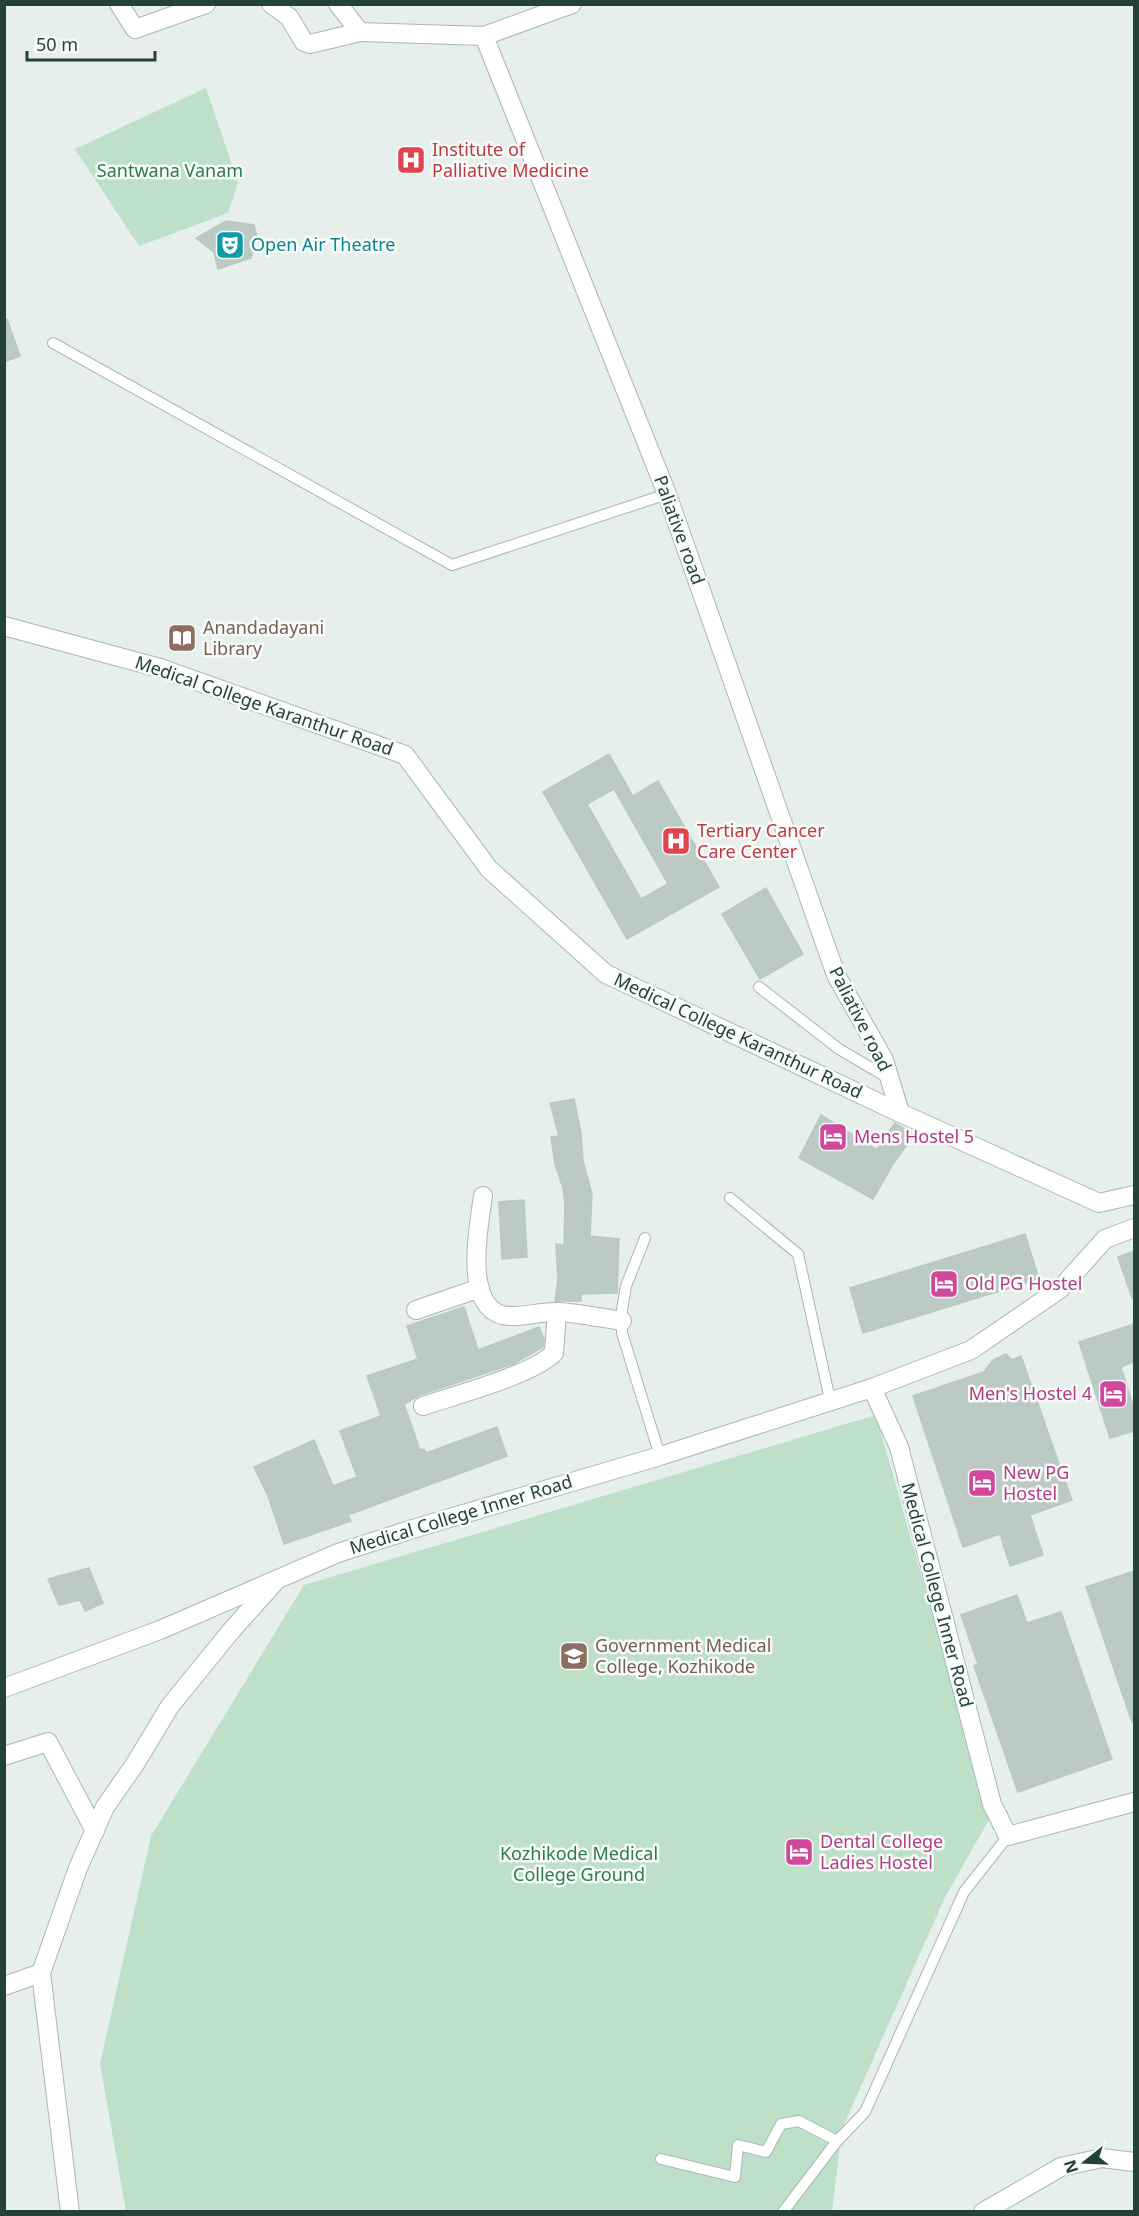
<svg xmlns="http://www.w3.org/2000/svg" width="1139" height="2216" viewBox="0 0 1139 2216" font-family="'Noto Sans',sans-serif">
<rect width="100%" height="100%" fill="#e6efeb"/>
<g fill="#bfe0c8">
<path d="M206,88L238,183L228,213L139,246L75,149Z"/>
<path d="M876,1415L990,1818L945,1897L842,2129L832,2211H126L100,2064L151,1836L304,1585Z"/>
</g>
<g fill="#bbcac4" stroke="#b8c9c2" stroke-width="1.5" fill-rule="evenodd">
<path d="M226,221L254,225L257,236L251,258L218,269L214,252L196,238Z"/>
<path d="M4,319H7L20,356L4,362Z"/>
<path d="M609,754L633,796L658,781L719,887L627,939L543,792ZM614,789L668,884L641,899L587,804Z"/>
<path d="M766,888L803,954L760,979L722,914Z"/>
<path d="M574,1099L581,1133L583,1161L592,1194L590,1236L619,1239L617,1293L581,1294V1301H555L558,1280L556,1244L564,1245L565,1204L563,1188L555,1164L551,1137L559,1136L550,1103Z"/>
<path d="M821,1115L877,1150L895,1123L914,1135L893,1164L873,1199L799,1158Z"/>
<path d="M524,1200L527,1257L502,1259L499,1202Z"/>
<path d="M1025,1234L1039,1279L863,1333L850,1288Z"/>
<path d="M1134,1251V1298H1132L1118,1257Z"/>
<path d="M464,1307L478,1350L539,1327L544,1339L543,1347L513,1364L420,1395L404,1404L420,1450L424,1449L426,1453L497,1427L507,1456L348,1515L351,1521L284,1544L268,1496L254,1467L314,1440L333,1486L357,1477L340,1431L381,1416L367,1376L418,1359L407,1326Z"/>
<path d="M1134,1324V1362L1121,1367L1134,1409V1431L1110,1438L1079,1342Z"/>
<path d="M1006,1354L1012,1360L1021,1356L1072,1500L1030,1515L1043,1555L1010,1566L1000,1534L963,1547L913,1396L984,1372L993,1360Z"/>
<path d="M89,1568L103,1603L85,1611L80,1600L59,1605L48,1579Z"/>
<path d="M1134,1571V1722H1132L1086,1587Z"/>
<path d="M1017,1595L1027,1623L1061,1612L1112,1759L1018,1792L974,1666L978,1664L961,1615Z"/>
</g>
<g fill="none" stroke-linecap="round" stroke-linejoin="round">
<g stroke="#a8b8b2" stroke-width="12">
<g id="lane">
<path d="M53,343L452,565L667,494"/>
<path d="M759,987L839,1049L890,1079"/>
<path d="M730,1198L798,1254L830,1400"/>
<path d="M645,1238L626,1286L622,1310V1333L660,1456"/>
<path d="M661,2159L735,2177L738,2145L766,2152L781,2124L799,2121L837,2141"/>
<path d="M783,2212L837,2141L865,2112L964,1892L1008,1836"/>
</g>
</g>
<g stroke="#a8b8b2" stroke-width="20">
<g id="street">
<path d="M119,4L135,29L206,4"/>
<path d="M271,4L289,17L304,42L310,44L360,32"/>
<path d="M338,4L360,32L484,36"/>
<path d="M572,4L484,36L667,494L836,975L884,1060L900,1113"/>
<path d="M483,1196C479,1225 463,1304 502,1315C519,1319 540,1311 558,1312C579,1313 601,1318 622,1321"/>
<path d="M416,1310L480,1288"/>
<path d="M872,1388L971,1350L1060,1289L1105,1239L1134,1228"/>
<path d="M423,1406C455,1395 532,1375 554,1353L557,1312"/>
<path d="M4,1688L160,1630L338,1553L416,1528L660,1456L872,1388L899,1447L992,1804L1008,1836L1134,1802"/>
<path d="M4,1756L48,1742L95,1831"/>
<path d="M4,1986L41,1973"/>
<path d="M70,2212L41,1973L78,1868L105,1807L135,1764L170,1706L231,1631L274,1583"/>
</g>
</g>
<g stroke="#a4bbb3" stroke-width="20">
<g id="secondary">
<path d="M4,626L160,668L405,755L489,869L606,974L894,1110L1099,1203L1134,1195"/>
<path d="M983,2212L1061,2167L1102,2158L1134,2162"/>
</g>
</g>
<use href="#lane" stroke="#fff" stroke-width="10"/>
<use href="#street" stroke="#fff" stroke-width="18"/>
<use href="#secondary" stroke="#fff" stroke-width="18"/>
</g>
<defs>
<g id="hospital-square" transform="scale(1.5)"><rect x="-9" y="-9" width="18" height="18" rx="4" fill="#e0444e" stroke="#f7fbf9"/><path d="M-5-5h3v3.5h4V-5h3V5h-3V1.5h-4V5h-3Z" fill="#fff"/></g>
<g id="theatre-square" transform="scale(1.5)"><rect x="-9" y="-9" width="18" height="18" rx="4" fill="#0f9aa8" stroke="#f7fbf9"/><path d="M-5-5.5Q0-4 5-5.5V0Q5 5 0 6Q-5 5-5 0ZM-3.3-2.5H-1v1.5H-3.3ZM1-2.5H3.3v1.5H1ZM-2.8 1Q0 5.5 2.8 1Z" fill="#fff"/></g>
<g id="library-square" transform="scale(1.5)"><rect x="-9" y="-9" width="18" height="18" rx="4" fill="#8d6e63" stroke="#f7fbf9"/><path d="M-6-4Q-3-5.5-.7-3.5V5Q-3 3-6 4ZM6-4Q3-5.5 .7-3.5V5Q3 3 6 4Z" fill="#fff"/></g>
<g id="hotel-square" transform="scale(1.5)"><rect x="-9" y="-9" width="18" height="18" rx="4" fill="#d1479c" stroke="#f7fbf9"/><path d="M-6-4.5h1.5V1H6V5H4.5V3h-9V5H-6ZM-4 0a1.8 1.8 0 1 1 3.6 0ZM.5 0V-2.5h3Q6-2.5 6 0Z" fill="#fff"/></g>
<g id="university-square" transform="scale(1.5)"><rect x="-9" y="-9" width="18" height="18" rx="4" fill="#8d6e63" stroke="#f7fbf9"/><path d="M0-5L7-2L0 1L-7-2ZM-4 1L0 2.5L4 1V4Q0 6-4 4Z" fill="#fff"/></g>
</defs>
<g fill-rule="evenodd">
<use href="#hospital-square" x="411" y="160"/>
<use href="#theatre-square" x="230" y="245"/>
<use href="#library-square" x="182" y="638"/>
<use href="#hospital-square" x="676" y="841"/>
<use href="#hotel-square" x="833" y="1137"/>
<use href="#hotel-square" x="944" y="1284"/>
<use href="#hotel-square" x="1113" y="1394"/>
<use href="#hotel-square" x="982" y="1483"/>
<use href="#university-square" x="574" y="1656"/>
<use href="#hotel-square" x="799" y="1852"/>
</g>
<g text-anchor="middle" stroke-width="5" stroke-linejoin="round" paint-order="stroke">
<g font-size="18" fill="#be3a42" stroke="#f7fbf9" text-anchor="start">
<text x="432" y="156">Institute of<tspan x="432" dy="21">Palliative Medicine</tspan></text>
<text x="697" y="837">Tertiary Cancer<tspan x="697" dy="21">Care Center</tspan></text>
</g>
<g font-size="18" fill="#2d7a4b" stroke="#f7fbf9">
<text x="170" y="177">Santwana Vanam</text>
<text x="579" y="1860">Kozhikode Medical<tspan x="579" dy="21">College Ground</tspan></text>
</g>
<g font-size="18" fill="#0d838f" stroke="#f7fbf9" text-anchor="start">
<text x="251" y="251">Open Air Theatre</text>
</g>
<g font-size="18" fill="#24423a" stroke="#f7fbf9">
<text transform="translate(679 530) rotate(70)" y="6">Paliative road</text>
<text transform="translate(264 706) rotate(19)" y="6">Medical College Karanthur Road</text>
<text transform="translate(860 1019) rotate(63)" y="6">Paliative road</text>
<text transform="translate(738 1036) rotate(25)" y="6">Medical College Karanthur Road</text>
<text transform="translate(461 1515) rotate(-17)" y="6">Medical College Inner Road</text>
<text transform="translate(937 1595) rotate(75)" y="6">Medical College Inner Road</text>
</g>
<g font-size="18" fill="#785e54" stroke="#f7fbf9" text-anchor="start">
<text x="203" y="634">Anandadayani<tspan x="203" dy="21">Library</tspan></text>
<text x="595" y="1652">Government Medical<tspan x="595" dy="21">College, Kozhikode</tspan></text>
</g>
<g font-size="18" fill="#b23c85" stroke="#f7fbf9" text-anchor="start">
<text x="854" y="1143">Mens Hostel 5</text>
<text x="965" y="1290">Old PG Hostel</text>
<text x="1092" y="1400" text-anchor="end">Men's Hostel 4</text>
<text x="1003" y="1479">New PG<tspan x="1003" dy="21">Hostel</tspan></text>
<text x="820" y="1848">Dental College<tspan x="820" dy="21">Ladies Hostel</tspan></text>
</g>
</g>
<rect width="1139" height="2216" fill="none" stroke="#24423a" stroke-width="12"/>
<g transform="translate(1085 2162) rotate(252)" stroke="#f7fbf9" stroke-width="4.5" paint-order="stroke">
<path d="M0-4.5L10 22L0 15L-10 22Z" fill="#24423a"/>
<text y="-9" font-size="16" font-weight="bold" text-anchor="middle" fill="#24423a">N</text>
</g>
<path d="M27 51v9h128v-9" fill="none" stroke="#24423a" stroke-width="3"/>
<text x="36" y="51" font-size="18" fill="#24423a" stroke="#f7fbf9" stroke-width="4.5" paint-order="stroke">50 m</text>
</svg>
